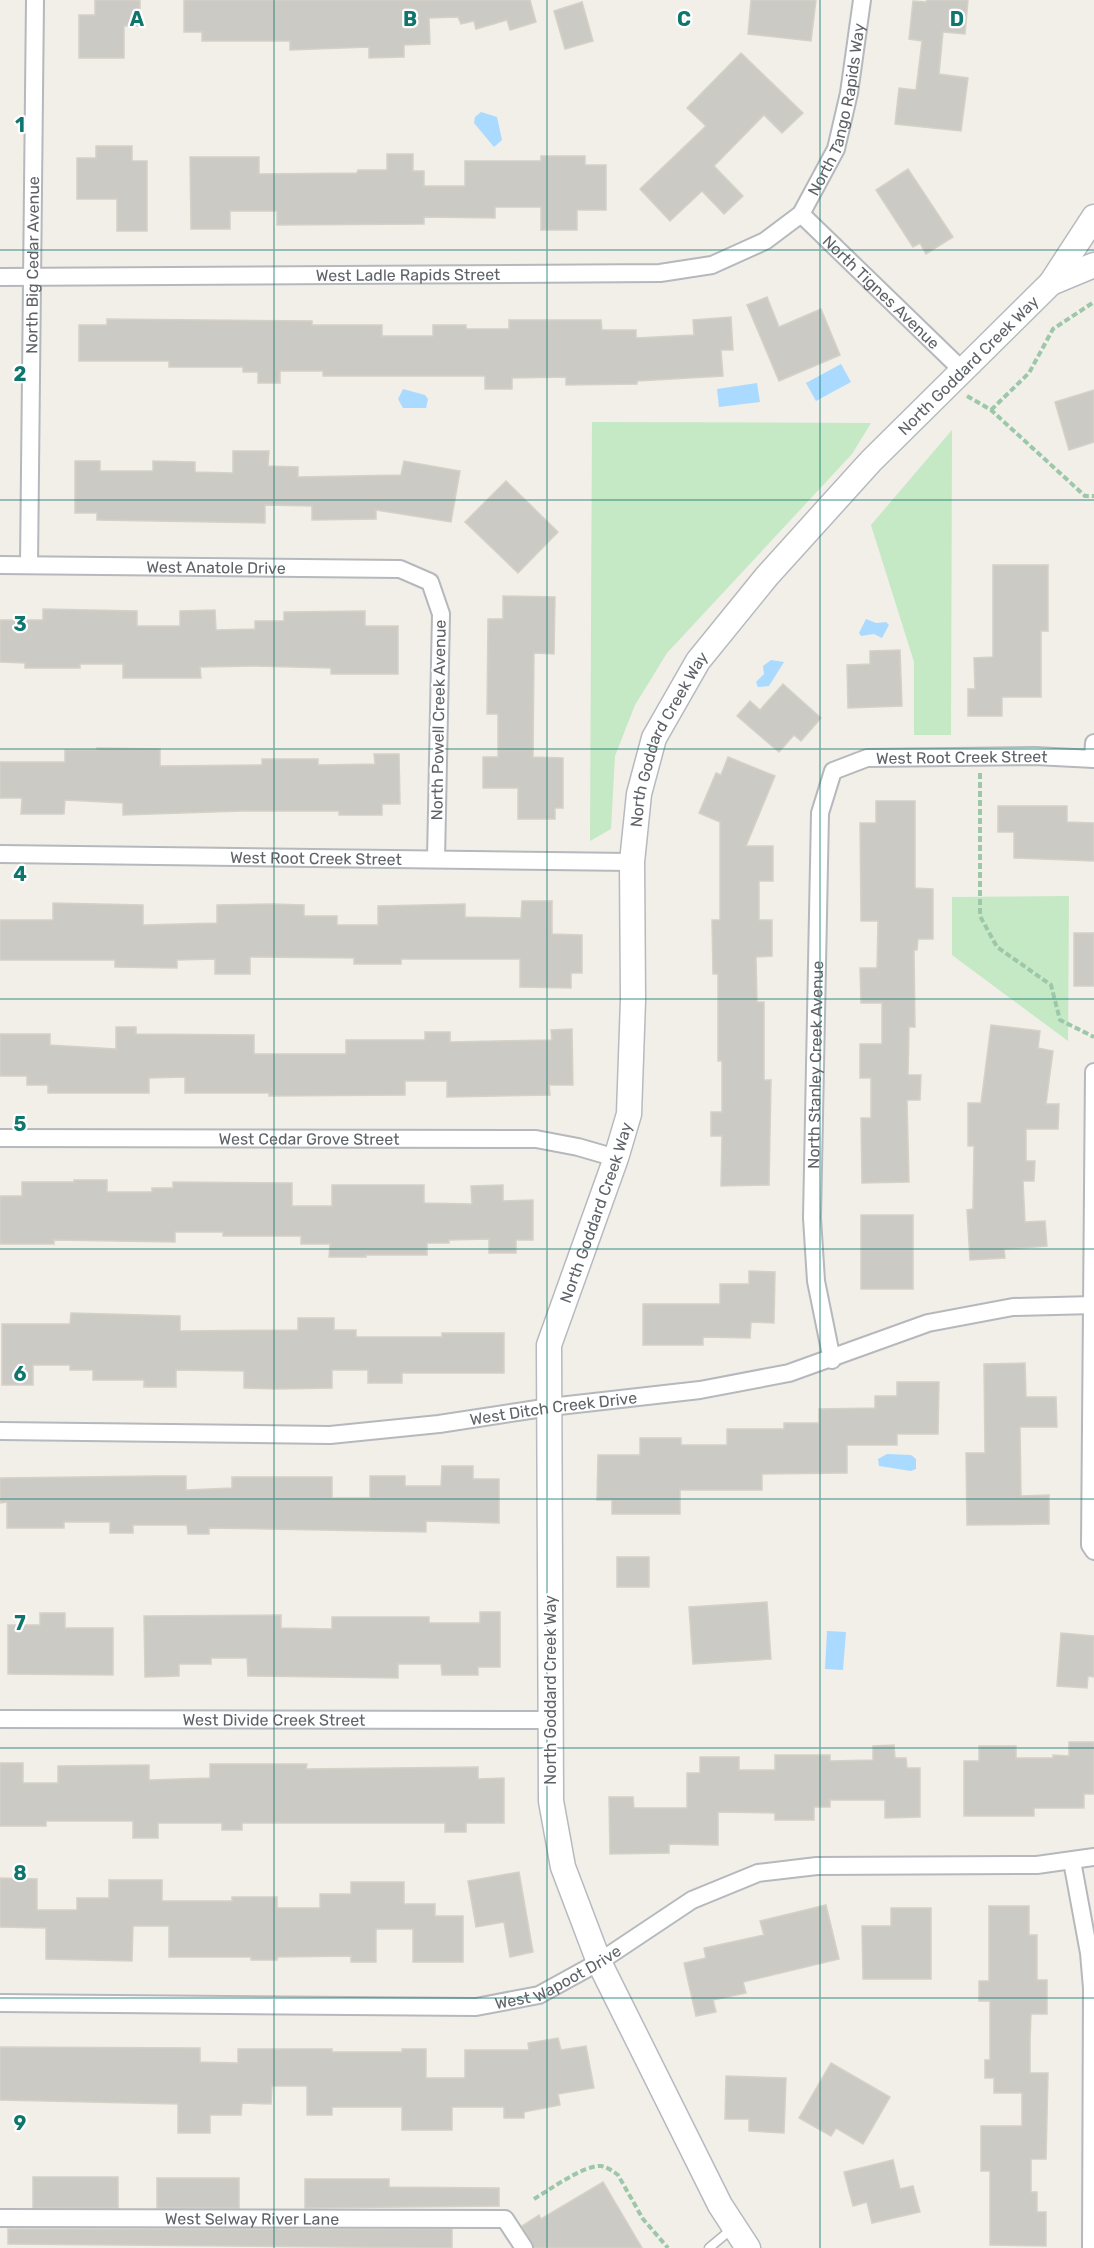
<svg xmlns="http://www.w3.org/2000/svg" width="1094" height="2248" viewBox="0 0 1094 2248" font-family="Rubik,sans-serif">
<rect width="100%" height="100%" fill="#f1efe8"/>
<g fill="#c5e8c5">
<path d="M592,422L871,423L852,454L667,653L635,705L615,756L611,829L590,841Z"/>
<path d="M952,430L951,735H914V662L871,525Z"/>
<path d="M1069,896L1068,1041L952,955V897Z"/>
</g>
<g fill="#aadaff">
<path d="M481,112L497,117L502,140L494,147L474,123L475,117Z"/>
<path d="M841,364L851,382L816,401L806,383Z"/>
<path d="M757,383L760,402L719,407L717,389Z"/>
<path d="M403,389L425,395L428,399L426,408H403L398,399Z"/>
<path d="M866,619L876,623L886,622L889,625L882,638L874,634L861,636L859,633Z"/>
<path d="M771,660L784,662L769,686L758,687L756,682L764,674L763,666Z"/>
<path d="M887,1454L911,1455L916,1459V1469L911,1471L879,1466L878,1459Z"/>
<path d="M827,1631L846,1632L843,1670L825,1669Z"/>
</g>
<g fill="#cccac5" stroke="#d6d1c6" stroke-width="1.5">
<path d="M95,0H140V26H124V58H79V15H95Z"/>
<path d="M184,0H530L536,22L510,30L507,20L476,29L474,21L461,24L458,17L429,18L430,44L404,45V57L369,58V47L290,50V41H202V32H184Z"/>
<path d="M751,0H816L811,41L748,34Z"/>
<path d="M927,0H968L965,34L943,32L939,74L968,78L961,131L895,124L899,88L916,90L922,41L909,39L913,1L926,2Z"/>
<path d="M582,2L593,41L565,49L554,11Z"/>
<path d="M741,53L803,113L782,133L764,115L714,166L743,196L724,214L702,191L670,221L640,189L706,126L687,108Z"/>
<path d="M96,146H132V161H147V231H117V199H77V158H96Z"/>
<path d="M387,154H413V171H424V186H465V161H541V156H585V165H606V210H577V230H541V207H495V218L424,217V224L277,225V211H230V229H191L190,157H259V174L357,173L358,170H387Z"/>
<path d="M908,169L953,237L926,254L920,243L913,247L876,190Z"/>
<path d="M767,297L779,327L821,309L840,355L779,381L747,305Z"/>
<path d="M731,317L733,350H721L723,376L637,381V384L566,385V377L512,378V389H485V376H323V371H280V383H258V372H243V367H169V361H79V325H107V319L312,321V325H382V336H433V325H466V329H509V320H601L602,330H636V338L694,335L693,320Z"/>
<path d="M1094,390V442L1069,450L1055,402Z"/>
<path d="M233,451H269L268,466L298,467V477L401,475L404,461L460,471L451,522L376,510V519L312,520V506L265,505V523L97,520V513H75V461H100V471H153V461L195,462V472L233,473Z"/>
<path d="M506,481L558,532L518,573L465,522Z"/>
<path d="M993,565H1048V631H1041V697H1002V716H968V689H975L974,658L993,657Z"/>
<path d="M503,596L555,597L554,654L534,653L533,757L563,758V808H555V819H518V788H483V757H498V714H487L488,619H503Z"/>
<path d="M43,609L137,611V626H180V611L215,610L216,630L255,629V621H284V612L365,611V626H398V674H331V668L255,666L200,667L201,678H123V664H80V668H25V663L0,662V620H43Z"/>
<path d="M900,650L902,706L848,708L847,665L870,664V651Z"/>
<path d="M783,684L821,718L801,741L794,735L779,752L737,716L750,701L760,710Z"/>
<path d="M97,748L160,749V766L262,765V759H318V765L375,764L374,754H399L400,804H382V815H339V811H242L123,815V803L65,800L64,814H21L22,798H0V762H65V750H97Z"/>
<path d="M728,757L775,776L746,846H773V881H759V920H772V956L756,957L757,1002H764V1080H771L769,1185L721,1186L722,1136H711V1112H722V1061H718V974H713L712,920H720V822L699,813L716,773L721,775Z"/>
<path d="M876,801H915V888L933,889V939H918L917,950H914L915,1027H909L908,1075H921L920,1100H907L909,1182L862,1183L861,1118H871V1078H860V1044H882V1003H861L860,968H877L878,921H861L860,823H876Z"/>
<path d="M998,806H1067V822L1094,823V861L1014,858V832H998Z"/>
<path d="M522,901H552V934L582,935V973H571V988L520,987V959H401V964H354V958L250,957V974H215V959L177,960V968L115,967V960H0V920H53V903L143,905V925L217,923V905L272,904L304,905V916H337V925H378V906L465,904V917L521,918Z"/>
<rect x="1074" y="933" width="20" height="53"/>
<path d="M991,1025L1040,1031L1038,1048L1053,1051L1046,1104H1059L1058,1129H1026V1161H1035L1034,1181H1023L1025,1222L1045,1221L1047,1246L1004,1249L1005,1258L970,1260L967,1210L973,1209L974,1146H968V1103H981Z"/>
<path d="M116,1027H136V1034L254,1035V1054H346V1040H425V1032H450V1042L552,1040L551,1030L572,1029L573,1085H549L550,1095L447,1097V1081H405V1095L269,1096V1093H185V1077L149,1078V1093H48V1085H27V1076H0V1034H50V1045L116,1049Z"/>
<path d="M74,1180H107V1192H152V1188H173V1182L292,1183V1206H332V1185H424V1203L472,1204L471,1186L503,1185V1201L533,1200V1240H516V1253H489V1239L449,1240V1243H427V1255H366V1257H329L330,1244H301V1236H223V1232H175V1242L54,1240V1244H0V1196H22V1182H74Z"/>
<rect x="861" y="1215" width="52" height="74"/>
<path d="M749,1271L775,1272L774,1323L751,1322L750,1338L703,1337V1345H643V1304H720V1284H749Z"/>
<path d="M71,1313L180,1316V1331L298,1330V1318H334V1330H356V1337H442V1333H504V1373H402V1383H368V1370H332V1388L276,1389L244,1388V1371L176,1370V1387H144V1380H93V1370H70V1365H33V1385H2V1324H70Z"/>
<path d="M1025,1363L1026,1397H1056L1057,1427H1020L1021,1496L1049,1495V1524L967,1525L966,1453H985L984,1364Z"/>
<path d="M897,1382H939L938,1434H897V1445H847V1473L762,1474V1490H680V1514H612V1500H597L598,1455H640V1438H681V1445H727V1429H784V1423H819V1409L875,1408V1396H897Z"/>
<path d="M442,1466H473V1479H499V1523L426,1521V1532L209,1528V1534H188L187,1525H133V1533H110V1522H64V1528H7V1502L0,1503V1478L154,1476H186V1490L232,1488V1477H332V1498H370V1476H405V1486H441Z"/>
<rect x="617" y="1557" width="32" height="30"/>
<path d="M767,1602L771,1659L693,1664L689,1607Z"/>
<path d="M480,1612H500V1667H478V1675H442L441,1664H398V1678L248,1676L247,1658H211V1664H179V1676L145,1677L144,1616L281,1615V1628L332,1629V1617H429V1623H480Z"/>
<path d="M40,1613H65V1628H113V1675L8,1674V1625H40Z"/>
<path d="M1061,1633L1094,1636V1677L1088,1676L1087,1688L1057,1686Z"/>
<path d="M1069,1742H1094V1794H1084V1808H1034V1816H964V1761H979V1746H1016V1758H1053V1755L1069,1756Z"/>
<path d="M894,1745L895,1758H906L907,1768H920V1817L885,1818V1800H830V1807H814V1820H775V1813L718,1812V1845L669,1844V1853L610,1854L609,1797H633L634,1808H687V1773H700V1757H739V1770H775V1755H830V1761L873,1760V1746Z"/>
<path d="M0,1763H23V1783H58V1766L149,1765V1780L210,1778V1764H307L306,1769L478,1767V1779L504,1778V1823H466V1832H445V1823H242V1830H222V1823H158V1838H133V1821H46V1826H0Z"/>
<path d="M519,1872L533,1952L510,1957L504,1922L476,1927L468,1881Z"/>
<path d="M0,1878L37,1879V1910H77V1898H109V1880H162V1901H232V1897H277V1908H320V1894H351V1882H404V1904H435V1916H463V1962H413V1929H376V1962H351V1956L277,1957V1960H251V1957H169V1926H133L132,1961L46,1959V1928L0,1927Z"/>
<path d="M826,1905L839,1959L743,1982L746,1993L713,2000L716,2012L696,2016L684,1963L706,1958L704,1948L764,1935L760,1921Z"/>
<path d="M989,1906H1029V1935H1037V1980H1047V2014H1031L1030,2039V2073H1048L1046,2159H1031V2192H1037V2212H1046V2246L990,2245V2171H981V2126H1022V2093H994V2078H985V2060H990V2001H979V1981H989Z"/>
<path d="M891,1908H931V1979H863L862,1926H891Z"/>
<path d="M558,2038L561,2050L586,2046L594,2088L558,2094L560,2105L524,2112V2118H504V2107H452V2130H402V2107H332V2115H307V2086H272L271,2104L242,2103L241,2115H210V2133H178V2104L0,2100V2047L200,2048V2062L238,2063V2049H332V2052H402V2049H426V2078H465V2050H529L528,2043Z"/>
<path d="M831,2063L890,2097L863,2144L836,2128L831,2136L799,2118Z"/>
<path d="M726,2076L786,2078L784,2133L749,2131V2119H725Z"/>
<path d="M893,2160L900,2189L913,2186L920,2212L872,2223L867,2202L853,2206L844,2172Z"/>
<rect x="33" y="2177" width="85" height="31"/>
<rect x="157" y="2178" width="82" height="30"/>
<path d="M305,2179H389V2187L499,2188V2206L305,2208Z"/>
<path d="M603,2182L642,2248H534L522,2226L539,2215L541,2219Z"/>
<path d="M8,2229H452V2248L8,2244Z"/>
</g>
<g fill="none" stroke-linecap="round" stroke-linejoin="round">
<g stroke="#b5b8bc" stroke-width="11">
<path id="lane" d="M709,2248L734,2227"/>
</g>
<g stroke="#b5b8bc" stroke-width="20">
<g id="street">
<path id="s1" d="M801,214L962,370"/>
<path id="s2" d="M0,277L660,273L712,265L765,241L801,214L836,149L849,93L862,0"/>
<path id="s3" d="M0,565L400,569L430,582L441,614L436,859"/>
<path id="s4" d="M29,565L35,0"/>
<path d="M1093,759L1094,743"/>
<path id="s5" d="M0,854L632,862"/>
<path d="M1094,1072L1090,1545L1094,1551"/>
<path id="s6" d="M0,1138L536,1139L578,1147L616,1158"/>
<path id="s7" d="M832,1360L816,1281L812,1218L820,813L833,771L867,758L1035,756L1094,759"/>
<path id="s8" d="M0,1431L330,1435L439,1424L550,1407L700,1390L789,1373L928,1323L1013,1307L1094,1305"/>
<path id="s9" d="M0,1719L549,1720"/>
<path d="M1072,1861L1089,1953L1092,1988L1091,2248"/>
<path id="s10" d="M0,2003L476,2007L539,1995L599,1962L692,1900L758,1873L817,1866L1037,1865L1094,1857"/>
<path id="s11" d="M0,2218L505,2219L524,2248"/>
</g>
</g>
<g stroke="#b6babf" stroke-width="27">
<g id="secondary">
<path d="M1051,283L1094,265"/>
<path id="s12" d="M748,2248L720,2205L599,1962L563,1867L551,1801L549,1345L616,1158L629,1114L633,1000L632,862L639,794L654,738L698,661L767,576L871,461L1051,283L1094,217"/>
</g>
</g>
<g stroke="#9cc7a9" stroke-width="4" stroke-dasharray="6 3" stroke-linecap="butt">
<path d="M967,396L991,410L1085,496H1094"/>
<path d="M991,410L1029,373L1053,329L1094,302"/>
<path d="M980,773V916L997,947L1051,985L1060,1020L1094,1037"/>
<path d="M534,2199C549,2190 584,2165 601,2166C607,2167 613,2171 618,2175L643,2219L668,2248"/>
</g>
<use href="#lane" stroke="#fff" stroke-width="8"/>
<use href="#street" stroke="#fff" stroke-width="16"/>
<use href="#secondary" stroke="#fff" stroke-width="24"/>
</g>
<path fill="none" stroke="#0f766e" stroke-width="1.5" stroke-opacity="0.55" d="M274,0V2248M547,0V2248M820,0V2248M0,250H1094M0,500H1094M0,749H1094M0,999H1094M0,1249H1094M0,1499H1094M0,1748H1094M0,1998H1094"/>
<g text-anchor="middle" stroke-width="4.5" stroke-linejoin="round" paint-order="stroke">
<g font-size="16" fill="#5f6368" stroke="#fff">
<text dy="6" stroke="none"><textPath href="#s2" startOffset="928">North Tango Rapids Way</textPath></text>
<text dy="6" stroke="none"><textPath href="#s4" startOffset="300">North Big Cedar Avenue</textPath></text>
<text dy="6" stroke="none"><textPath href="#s2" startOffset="408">West Ladle Rapids Street</textPath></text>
<text dy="6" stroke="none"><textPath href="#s1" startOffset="112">North Tignes Avenue</textPath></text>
<text dy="6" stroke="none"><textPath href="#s12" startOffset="2060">North Goddard Creek Way</textPath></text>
<text dy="6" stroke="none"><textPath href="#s3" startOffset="216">West Anatole Drive</textPath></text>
<text transform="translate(438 720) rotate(-89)" y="6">North Powell Creek Avenue</text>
<text dy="6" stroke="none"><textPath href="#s12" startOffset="1574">North Goddard Creek Way</textPath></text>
<text dy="6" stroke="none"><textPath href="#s7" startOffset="724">West Root Creek Street</textPath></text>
<text dy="6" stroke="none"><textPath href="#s5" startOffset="316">West Root Creek Street</textPath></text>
<text dy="6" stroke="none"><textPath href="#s7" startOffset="297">North Stanley Creek Avenue</textPath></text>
<text dy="6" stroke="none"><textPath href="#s6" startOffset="309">West Cedar Grove Street</textPath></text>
<text dy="6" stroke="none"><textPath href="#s12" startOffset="1088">North Goddard Creek Way</textPath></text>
<text dy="6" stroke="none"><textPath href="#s8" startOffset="555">West Ditch Creek Drive</textPath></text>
<text transform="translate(550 1690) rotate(-90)" y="6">North Goddard Creek Way</text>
<text dy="6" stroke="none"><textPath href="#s9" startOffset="274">West Divide Creek Street</textPath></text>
<text dy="6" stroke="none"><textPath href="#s10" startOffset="564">West Wapoot Drive</textPath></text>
<text dy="6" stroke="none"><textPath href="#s11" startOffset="252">West Selway River Lane</textPath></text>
</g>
</g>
<g font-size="20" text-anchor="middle" font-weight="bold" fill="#0f766e" stroke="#fff" stroke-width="4.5" stroke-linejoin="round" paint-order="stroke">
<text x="137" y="26">A</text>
<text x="410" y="26">B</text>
<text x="684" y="26">C</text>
<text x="957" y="26">D</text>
<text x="20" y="132">1</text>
<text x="20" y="381">2</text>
<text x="20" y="631">3</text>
<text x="20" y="881">4</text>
<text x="20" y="1131">5</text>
<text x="20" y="1381">6</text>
<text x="20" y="1630">7</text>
<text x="20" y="1880">8</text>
<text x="20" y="2130">9</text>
</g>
</svg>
